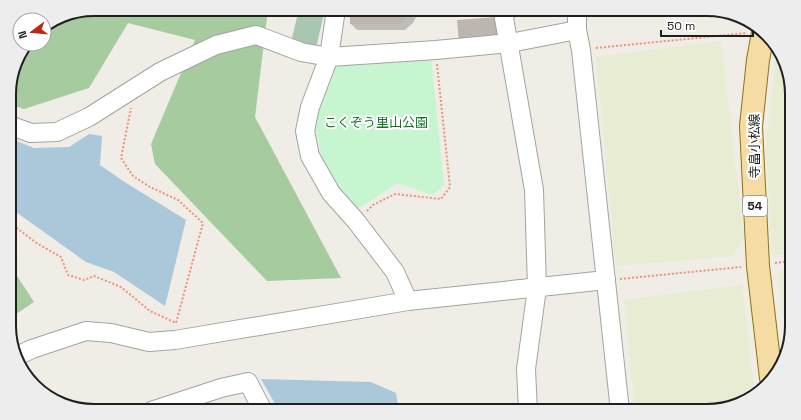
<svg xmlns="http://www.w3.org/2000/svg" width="801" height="420" viewBox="0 0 801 420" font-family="'Space Grotesk','Noto Sans JP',sans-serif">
<rect width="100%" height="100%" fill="#efede6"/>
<g fill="#e7ecd3">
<path d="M721,41L744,238L733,256L616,266L596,57Z"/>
<path d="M777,46L791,83L792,253L772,255L766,148Z"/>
<path d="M792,269V327L787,348L778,271Z"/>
<path d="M742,285L755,396L713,411H635L624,300Z"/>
</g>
<g fill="#a5cb9e">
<path d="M94,9H268L255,117L341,278L267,281L155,164L151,144L195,40L128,23L89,88L24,109L9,104V88L18,56L27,44H44V26L61,15Z"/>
<path d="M10,265L34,302L10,318Z"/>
</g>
<path fill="#a9c6b1" d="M299,9H325L316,48L291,42Z"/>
<path fill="#c6f5d0" d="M431,57L444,185L432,195L398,183L356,210L325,170L313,118L335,62Z"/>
<g fill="#aac8d9">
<path d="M89,134L102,136L100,165L123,181L186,220L165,306L114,272L86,262L9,207V138L34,148L69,147Z"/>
<path d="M261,379L371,382L396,393L399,411H279Z"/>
</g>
<path fill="#0003" d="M351,9H414L417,15L413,23L405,30H357L351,24Z"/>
<g fill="#bcb6af">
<path d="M350,9H411L407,17L399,24H350Z"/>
<path d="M497,17L498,39L459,42L457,20Z"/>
</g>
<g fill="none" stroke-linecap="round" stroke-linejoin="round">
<g stroke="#a3a3a3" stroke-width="20">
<g id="minor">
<path d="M336,9L329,57L310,107L305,131L310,156L331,193L356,221L395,272L408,301"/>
<path d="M507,9L504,18L534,190L537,288L526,369L528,411"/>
<path d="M577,9V30L581,50L620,411"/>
<path d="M9,125L31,133L57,132L89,117L160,72L216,45L256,35L301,52L329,57L436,50L510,43L577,30"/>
<path d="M17,356L32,349L86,331L111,333L149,342L175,340L408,301L606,280"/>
<path d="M151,411L221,388L248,382L263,411"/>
</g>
</g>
<g stroke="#8e730c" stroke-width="24">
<path id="major" d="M763,33L758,60L751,126L758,266L771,378"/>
</g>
<g stroke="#ef9277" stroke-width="2" stroke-dasharray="2 2" stroke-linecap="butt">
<path d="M596,48L747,33"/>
<path d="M367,211L373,205L395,194L441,199L450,187L437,64"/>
<path d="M10,223L38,244L61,257L68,275L84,280L94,276L121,287L150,311L176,323L203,223L178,200L150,187L133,176L121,158L131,108"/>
<path d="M775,263L792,261"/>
<path d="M620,279L741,267"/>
</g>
<use href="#minor" stroke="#fff" stroke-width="18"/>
<use href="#major" stroke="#f5dca5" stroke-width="22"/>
</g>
<g text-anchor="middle" stroke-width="4" stroke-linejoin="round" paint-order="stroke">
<rect fill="#fff" stroke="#626262" stroke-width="1" x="743" y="196" width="24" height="20" rx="3"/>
<g font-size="12" font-weight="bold" fill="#1f1f1f">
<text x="755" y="210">54</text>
</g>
<g font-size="13" fill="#147529" stroke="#fff">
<text x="376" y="127">こくぞう里山公園</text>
</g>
<g font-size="13" fill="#1f1f1f" stroke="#fff">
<text transform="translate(754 146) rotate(-90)" y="5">寺畠小松線</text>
</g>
</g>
<path d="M0 0H801V420H0ZM94 16H707A78 78 0 0 1 785 94V326A78 78 0 0 1 707 404H94A78 78 0 0 1 16 326V94A78 78 0 0 1 94 16Z" fill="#ededed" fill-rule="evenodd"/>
<path fill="none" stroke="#1f1f1f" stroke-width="2" d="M94 16H707A78 78 0 0 1 785 94V326A78 78 0 0 1 707 404H94A78 78 0 0 1 16 326V94A78 78 0 0 1 94 16Z"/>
<g transform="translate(32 32) rotate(254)"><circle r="19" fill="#ffffff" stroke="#a5a5a5"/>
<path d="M0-3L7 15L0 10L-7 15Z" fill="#be2610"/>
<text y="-6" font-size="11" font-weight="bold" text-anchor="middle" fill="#1f1f1f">N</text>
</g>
<path d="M661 30v6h92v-6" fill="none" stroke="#1f1f1f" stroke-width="2"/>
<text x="667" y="30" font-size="12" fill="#1f1f1f" stroke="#ffffff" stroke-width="3" paint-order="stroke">50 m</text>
</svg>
